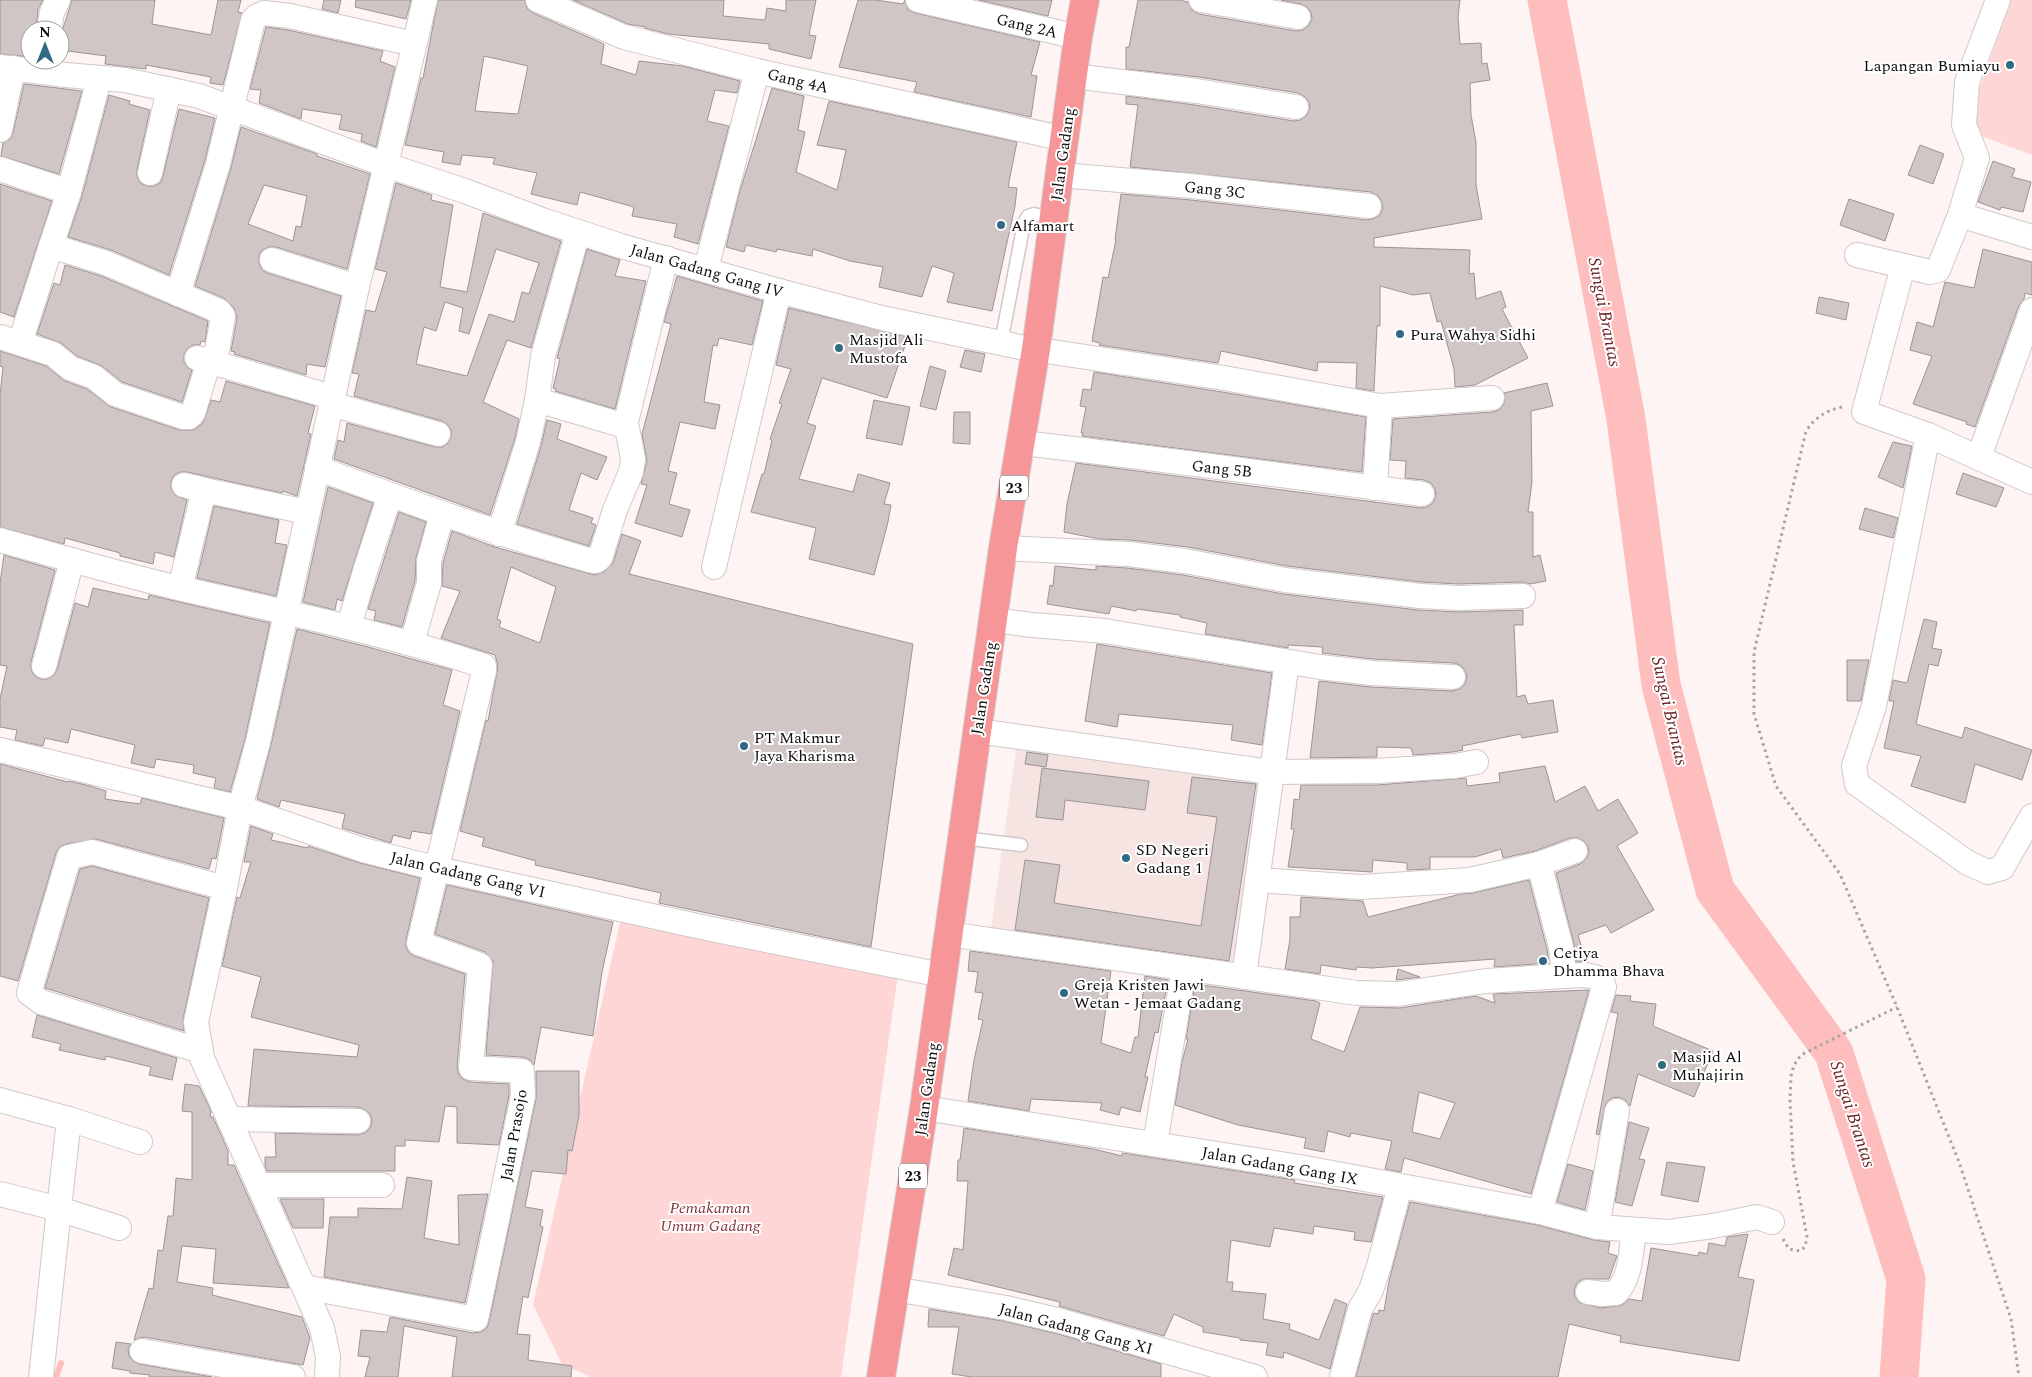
<svg xmlns="http://www.w3.org/2000/svg" width="2032" height="1377" viewBox="0 0 2032 1377" font-family="Spectral,serif">
<rect width="100%" height="100%" fill="#fef4f4"/>
<path fill="#f6e4e3" d="M1017,743L1262,780L1233,968L990,935Z"/>
<g fill="#fed6d5">
<path d="M2011,0H2032V155L1965,130Z"/>
<path d="M621,918L899,967L841,1377H591L562,1364L533,1305Z"/>
</g>
<g fill="none" stroke-linecap="round" stroke-linejoin="round">
<path stroke="#febebd" stroke-width="6" d="M56,1377L61,1363"/>
<path stroke="#febebd" stroke-width="39" d="M1547,0L1626,419L1661,685L1715,890L1834,1053L1906,1279L1899,1377"/>
</g>
<g fill="#d0c6c6" stroke="#9d9494" fill-rule="evenodd">
<path d="M0,0H43L38,9L36,30H30V57L0,54Z"/>
<path d="M72,0H155L152,24L211,35L218,0H241L238,12L242,13L223,85L210,83L211,77L146,65V69L105,64L106,56L60,50V38Z"/>
<path d="M324,0H341L338,13L322,9Z"/>
<path d="M356,0H411L406,19L355,7Z"/>
<path d="M438,0H525L527,8L533,13L604,44L601,64L636,75L639,61L683,66L740,81L737,93L715,90L707,121L729,126L698,244L674,237L677,224L632,216L634,207L580,192L577,205L531,194L537,173L493,164L495,158L462,155L460,165L442,162L444,152L405,145L421,78H423ZM484,56L528,66L518,114L475,111Z"/>
<path d="M573,0H724L723,16L765,20L767,8L786,11V0H816L809,35L816,36L811,59L769,49V44L668,34L645,28V27L628,24Z"/>
<path d="M858,0H876L903,4L905,0L908,10L915,13L1040,42L1031,75L1037,76L1031,117L914,92L917,82L839,67Z"/>
<path d="M979,0H1052L1048,16Z"/>
<path d="M1138,0H1179L1188,2L1192,10L1199,14L1296,31L1303,30L1309,25L1312,19L1311,12L1307,7L1301,4L1281,0H1460L1458,17L1460,44L1481,43L1482,64L1487,63L1490,80L1470,83L1471,115L1476,142V185L1482,219L1374,238V247L1470,250L1469,274L1474,273L1476,299L1501,291L1506,307L1502,309L1528,358L1475,385L1455,387L1454,369L1441,321L1437,322L1430,293L1413,295L1380,286V326H1377L1374,391L1356,388L1357,363L1318,362L1317,371L1221,351L1218,363L1099,345L1100,343L1092,341L1103,277L1108,278L1116,240H1115L1121,194L1191,200L1367,220L1375,218L1380,215L1383,208L1381,200L1377,195L1371,192L1130,167L1138,105L1126,104V96L1195,105L1294,121L1300,120L1306,116L1310,109L1309,102L1305,97L1298,93L1199,77L1126,69V47H1129Z"/>
<path d="M266,27L288,30L383,51L380,61L395,67L376,147L361,141L362,134L339,129L342,115L302,109L301,119L259,103L261,90L250,89Z"/>
<path d="M24,84L82,91L59,174L1,156L3,143L10,139L13,133Z"/>
<path d="M772,88L804,96L798,130L805,132L796,172L837,190L846,150L817,145L829,101L1017,142L1008,187L1017,188L1015,206L992,311L947,302L954,273L932,266L922,297L879,287L883,267L850,261L813,249L812,256L777,249L776,252L746,245L744,252L726,247L739,194Z"/>
<path d="M109,95L130,101L129,104L150,110L137,170V177L140,183L147,186H154L160,183L163,176L179,109L215,118L205,160L169,275L111,250L68,237L82,196Z"/>
<path d="M241,127L317,154V156L370,174L347,269L276,247H269L262,250L259,255V263L262,270L267,273L341,296L325,367L307,364L306,375L234,354L235,352L231,351L237,318L234,308L224,298L195,286L231,168ZM264,185L307,196L301,227L296,226L293,241L248,224Z"/>
<path d="M1920,145L1944,154L1933,184L1908,175Z"/>
<path d="M1993,161L2015,169L2012,177L2031,182L2023,212L2001,207L2000,210L1978,202Z"/>
<path d="M396,183L432,195L431,200L453,205L440,287L467,292L483,213L561,241L531,348L507,340L483,402L519,419L515,438L490,515L334,459L338,440L344,442L347,423L435,447H442L447,444L451,437V430L447,424L442,421L354,396L359,374L352,373L366,310L375,312L387,272L375,269ZM496,249L539,263L529,294L522,292L514,322L489,314L467,376L416,364L424,327L436,331L445,302L463,308L459,331L469,334Z"/>
<path d="M0,184L52,201L14,317L0,312Z"/>
<path d="M1849,199L1894,214L1885,241L1840,225Z"/>
<path d="M587,249L620,260L615,276L646,281L615,409L555,391L556,389L553,388L560,359L557,358Z"/>
<path d="M1983,249L2032,262V295L2025,293L2024,299L2019,305L1975,427L1966,424L1967,422L1913,404L1932,356L1910,350L1917,322L1933,327L1945,282L1974,288Z"/>
<path d="M65,265L101,276L208,321L205,342L201,341L200,345H193L188,348L184,354V362L187,367L192,370L182,402L122,382L102,366L77,356L61,343L37,334L54,283L60,285Z"/>
<path d="M677,276L763,301L752,345L719,338L717,346L713,345L704,402L720,405L715,429L680,422L668,471L677,473L669,504L690,510L682,537L635,523L647,485L641,484L647,461L642,434L671,324L664,322Z"/>
<path d="M1819,297L1849,303L1846,320L1816,313Z"/>
<path d="M789,308L908,337L887,398L822,378L807,423L816,426L799,479L853,492L858,474L890,483L884,504L891,505L888,522L874,575L809,559L816,528L751,512L762,474H764L772,440L770,439L782,404L779,403L791,369L776,365Z"/>
<path d="M965,350L985,354L981,372L960,367Z"/>
<path d="M0,351L46,366L65,381L87,389L111,407L179,430H194L203,423L211,400L220,402L226,381L315,406L308,433L311,434L297,496L283,491L282,493L187,472H180L174,475L171,481V488L175,495L187,500L174,557L155,552L153,564L120,556V553L65,538L64,544L0,527V395L3,367L0,366Z"/>
<path d="M930,366L946,371L936,410L920,406Z"/>
<path d="M1094,372L1222,392L1366,417L1362,472L1082,436L1083,433H1081L1086,407L1080,406L1083,389L1091,390Z"/>
<path d="M1547,383L1553,406L1531,411L1532,482L1528,512H1533V557L1540,555L1546,581L1530,584L1523,582L1459,584L1421,582L1287,566L1188,547L1130,540L1099,539L1064,532L1067,504L1076,463L1420,508L1427,507L1433,503L1436,496L1435,489L1431,483L1424,480L1405,478L1406,461L1390,460L1393,419L1493,412L1499,410L1504,404V393Z"/>
<path d="M874,400L910,407L902,445L866,438Z"/>
<path d="M954,412H970V444L953,443Z"/>
<path d="M547,420L561,424L557,439L607,457L597,480L581,473L569,510L593,518L591,523L596,525L589,546L517,524L541,446Z"/>
<path d="M1893,442L1912,446L1903,488L1878,477Z"/>
<path d="M1963,473L2004,488L1996,507L1956,494Z"/>
<path d="M328,487L373,503L342,601L337,599L335,610L303,602Z"/>
<path d="M214,506L279,520L275,543L287,545L276,596L197,578Z"/>
<path d="M1865,508L1898,518L1893,538L1859,529Z"/>
<path d="M399,512L426,522L416,558L415,581L402,627L374,620L376,611L368,609Z"/>
<path d="M452,531L495,547L594,575L604,572L613,563L622,534L641,541L629,574L913,644L871,947L659,903L661,893L535,865L536,861L482,846L484,838L460,831L486,720L488,721L498,666L495,655L441,638L460,591L442,586L443,563ZM511,567L556,587L540,643L499,627L501,621L497,619Z"/>
<path d="M4,555L55,570L31,662V670L34,675L40,679H47L54,675L57,670L75,603L88,607L93,588L148,600L149,595L270,623L245,739L230,792L214,788L216,778L193,773L194,765L156,759L154,768L131,763L135,745L71,729L68,743L45,738L43,746L15,740L17,730L0,727V699L7,666L0,665V583Z"/>
<path d="M1055,566L1096,570V566L1127,568L1183,575L1283,594L1418,610L1459,612L1523,610V625H1514L1517,697L1525,695L1528,704L1553,700L1558,732L1522,738L1521,734L1462,746L1463,750L1453,752L1413,755L1411,748L1377,747V757L1310,758L1319,681L1371,687L1452,691L1460,689L1465,684L1467,677L1465,670L1460,665L1454,663L1373,659L1322,653L1323,647L1288,645V648L1205,634L1207,623L1180,617V615L1137,609L1136,611L1111,606L1109,614L1047,604L1050,585L1053,586Z"/>
<path d="M1924,619L1937,622L1932,648L1942,650L1938,666L1929,664L1916,724L1962,738L1965,727L2032,750L2022,780L1975,764L1965,803L1911,786L1921,756L1884,748L1894,701H1889L1893,680L1907,683Z"/>
<path d="M297,629L368,647L452,670L443,705L460,711L431,834L412,831L410,839L393,835L391,843L342,828L345,814L281,800L279,807L257,799L271,745Z"/>
<path d="M1097,644L1272,673L1262,745L1231,740L1233,725L1119,714L1117,727L1085,721Z"/>
<path d="M1847,660H1869L1861,701H1847Z"/>
<path d="M1027,752L1048,755L1046,767L1025,764Z"/>
<path d="M0,764L68,782L69,781L90,786L106,791L105,799L140,804L142,798L224,818L216,859L212,858L209,869L96,839L66,844L60,847L56,853L18,981L0,976Z"/>
<path d="M1545,766L1555,802L1585,786L1598,811L1618,799L1638,833L1617,846L1654,910L1611,933L1606,925L1578,935L1586,961L1576,962L1574,944L1556,873L1580,864L1586,859L1589,853L1588,846L1584,841L1578,838H1570L1535,851L1503,858L1501,849L1475,857H1430V869L1407,870V863L1373,860L1372,872L1288,867L1294,829H1291L1294,799L1299,800L1301,785H1377L1466,778L1467,786L1500,782L1499,773Z"/>
<path d="M1042,768L1149,781L1145,810L1065,800L1063,820L1036,817Z"/>
<path d="M1192,777L1256,784L1229,961L1015,930L1025,860L1060,865L1054,903L1201,926L1217,817L1187,813Z"/>
<path d="M251,826L273,834L271,840L308,848V846L360,863L420,878L406,940V947L409,953L414,956L465,974L457,1067L458,1073L463,1079L470,1082L509,1084V1095L499,1145L457,1143V1107L445,1106L439,1142L405,1140V1146H395V1171H267L265,1166V1157H276L275,1133L358,1135L365,1133L370,1128L372,1121L370,1114L365,1110L358,1107L248,1106L254,1049L357,1057L359,1045L251,1017L261,977L222,966L237,897L240,898L251,862H244Z"/>
<path d="M92,866L209,898L183,1019L184,1031L45,988L80,869Z"/>
<path d="M1529,880L1547,949L1549,963L1494,967L1495,959L1372,968L1357,967L1356,970L1321,965L1320,974L1285,969L1290,939V917H1300L1301,897L1363,901L1368,917L1461,894L1473,893Z"/>
<path d="M447,885L613,922L602,972L593,1036L541,1027L534,1065L530,1060L523,1057L486,1055L493,961L485,952L435,934Z"/>
<path d="M970,951L1111,971L1101,1043L1131,1053L1135,1037H1138L1145,976L1168,980L1158,1033L1155,1032L1145,1077H1148L1140,1112L1121,1107L1119,1115L1100,1110L1102,1103L1031,1099L1029,1111L968,1101L974,1060L983,1020L978,1019L983,993L975,992L978,972L968,971Z"/>
<path d="M1398,969L1420,977L1396,980Z"/>
<path d="M1195,984L1316,1001L1320,1003L1311,1039L1344,1052L1360,1007L1400,1008L1476,996L1495,1003L1493,994L1589,990L1531,1194L1404,1158L1401,1172L1385,1169L1392,1141L1351,1133L1350,1137L1328,1131L1324,1152L1304,1148L1306,1138L1238,1125L1175,1105L1182,1062L1188,1039H1186ZM1419,1092L1455,1103L1440,1139L1412,1132Z"/>
<path d="M1616,995L1631,996L1630,1001L1656,1004L1653,1026L1713,1051L1694,1097L1638,1074L1630,1106L1625,1100L1619,1097L1612,1098L1606,1103L1599,1135L1596,1134L1618,1013L1611,1012Z"/>
<path d="M37,1015L177,1058L172,1080L149,1075L151,1067L106,1056L105,1060L59,1050L61,1044L32,1037Z"/>
<path d="M536,1071H579V1115L572,1151L568,1150L566,1174L532,1171L525,1207L543,1210L540,1226L543,1227L528,1298L523,1296L517,1334L530,1335L528,1360L572,1366L571,1377H452L457,1337L404,1326L398,1377H365L370,1357L358,1356L361,1330L387,1332L390,1317L473,1333L481,1332L487,1328L489,1322L536,1099Z"/>
<path d="M185,1084L199,1086L211,1111L210,1117H213L228,1151V1165H234L289,1288L213,1283L216,1249L182,1246L177,1282L213,1288L212,1295L302,1317L310,1338L303,1365L144,1337L134,1340L149,1288L153,1289L158,1250L163,1251L168,1216H173L176,1178L192,1180V1112L182,1111Z"/>
<path d="M1629,1122L1649,1128L1639,1159L1645,1160L1632,1206L1615,1202Z"/>
<path d="M964,1128L1094,1149L1122,1156V1153L1295,1180L1294,1183L1383,1197L1371,1242L1354,1240L1355,1232L1314,1226L1313,1234L1274,1228L1270,1247L1231,1240L1227,1282H1233L1232,1291L1266,1294L1263,1319L1290,1324L1289,1329L1319,1340L1335,1299L1347,1304L1330,1369L1284,1352L1283,1358L1266,1355L1268,1343L1240,1340V1338L1203,1332V1327L1174,1314L1164,1336L1059,1306L1060,1302L948,1275L954,1248L963,1250L968,1181H957L958,1160H960Z"/>
<path d="M1667,1162L1705,1167L1698,1202L1661,1195Z"/>
<path d="M1568,1164L1593,1171L1585,1210L1557,1202Z"/>
<path d="M407,1177L432,1181L424,1238L459,1245L458,1195L488,1194L465,1303L324,1277L330,1217H358V1208L402,1209Z"/>
<path d="M280,1199H324L323,1228H293Z"/>
<path d="M1410,1202L1537,1225L1594,1240L1610,1242L1608,1253L1617,1256L1609,1279H1583L1577,1283L1574,1290L1575,1297L1580,1303L1601,1308L1622,1305L1629,1299L1642,1301L1651,1248L1698,1256L1699,1252L1707,1254L1709,1243L1725,1246L1727,1237L1748,1234L1738,1277L1754,1280L1739,1361L1620,1342L1621,1336L1569,1324L1558,1377H1356L1373,1314L1374,1313L1378,1314L1379,1310L1384,1311L1389,1281Z"/>
<path d="M929,1309L1003,1321L1058,1334L1161,1364V1377H972L952,1374L959,1327H928Z"/>
<path d="M116,1342L131,1344L128,1349L129,1356L133,1361L139,1364L212,1377H149L150,1375L130,1373V1371L112,1368Z"/>
</g>
<g fill="none" stroke-linecap="round" stroke-linejoin="round">
<g stroke="#d1c8c7" stroke-width="15">
<g id="service">
<path d="M1001,343L1024,223L1028,216L1034,214L1053,219"/>
<path d="M962,838L1021,845"/>
</g>
</g>
<g stroke="#d1c8c7" stroke-width="26">
<g id="minor">
<path d="M538,0L624,37L757,71L1065,139"/>
<path d="M918,0L1078,37"/>
<path d="M1201,0L1298,17"/>
<path d="M49,30L52,12L58,0"/>
<path d="M0,67L66,75L125,80L199,96L386,165L465,191L545,221L621,246L779,291L882,318L1020,347L1224,378L1380,406L1492,398"/>
<path d="M1073,76L1197,91L1296,107"/>
<path d="M0,130L13,68"/>
<path d="M0,169L69,192L51,246"/>
<path d="M150,173L169,89"/>
<path d="M1061,175L1192,186L1369,206"/>
<path d="M69,192L99,79"/>
<path d="M1960,215L2032,237"/>
<path d="M1857,255L1930,272L1938,270L1960,215L1977,158L1964,125L1967,82L1998,0"/>
<path d="M272,260L357,287"/>
<path d="M1903,266L1864,412L1928,435L2032,482"/>
<path d="M706,269L757,71"/>
<path d="M178,294L218,164L253,20L257,16L264,13L290,16L414,44"/>
<path d="M0,337L53,354L70,368L94,377L115,394L183,417H189L193,413L209,361L217,351L223,316L219,311L106,263L51,246L20,343"/>
<path d="M197,358L332,397"/>
<path d="M537,400L543,356L578,232"/>
<path d="M331,404L438,434"/>
<path d="M625,426L666,258"/>
<path d="M1928,435L1874,706L1854,766L1857,784L1968,863L1988,872L2002,868L2032,816"/>
<path d="M1022,443C1155,458 1289,476 1422,494"/>
<path d="M1979,457L2032,310"/>
<path d="M317,468C407,501 496,534 589,560L596,561L600,558L615,510L631,472L633,459L627,428L625,426L537,400L528,442L499,534"/>
<path d="M184,485L204,490"/>
<path d="M1375,488L1380,406"/>
<path d="M0,540C61,557 122,575 183,589C284,612 385,633 484,666V671L419,943L480,965L471,1068L522,1071L523,1096L476,1319L304,1287"/>
<path d="M1003,548L1128,554L1185,561L1285,580L1420,596L1459,598L1523,596"/>
<path d="M714,567L779,291"/>
<path d="M180,588L204,490L307,512"/>
<path d="M994,620L1032,625L1105,631L1320,667L1372,673L1453,677"/>
<path d="M349,626L366,568L390,495"/>
<path d="M412,643L429,583V561L442,514"/>
<path d="M44,666L72,560"/>
<path d="M977,731L1271,772L1376,771L1455,766L1476,762"/>
<path d="M0,750L240,808L363,850L447,871L711,929L942,975"/>
<path d="M1539,864L1561,947L1564,976"/>
<path d="M1257,880L1361,887L1470,880L1539,864L1575,851"/>
<path d="M948,934L1357,993L1398,994L1486,981L1564,976L1585,975L1595,977L1602,982L1604,987L1540,1212"/>
<path d="M1244,977L1287,662"/>
<path d="M201,1051L41,1002L29,993L69,857L92,852L225,888"/>
<path d="M0,1100L69,1119L59,1209L119,1228"/>
<path d="M924,1108L1300,1167L1540,1212L1597,1227L1669,1232L1713,1226L1757,1217L1772,1222"/>
<path d="M69,1119L140,1142"/>
<path d="M229,1119L358,1121"/>
<path d="M1155,1144L1184,968"/>
<path d="M259,1185H382"/>
<path d="M0,1194L59,1209L41,1377"/>
<path d="M1597,1227L1617,1111"/>
<path d="M894,1289L1006,1308L1061,1321L1255,1377"/>
<path d="M1588,1292L1603,1294L1616,1293C1631,1278 1631,1251 1634,1230"/>
<path d="M142,1351L293,1377"/>
<path d="M327,1377L328,1357L322,1328L202,1058L196,1022L225,888L240,808L258,742L357,287L425,0"/>
<path d="M1342,1377L1360,1309L1371,1290L1379,1266L1400,1186"/>
</g>
</g>
<g stroke="#d4d3d3" stroke-width="30">
<path id="trunk" d="M881,1377L924,1108L1003,548L1036,349L1078,37L1085,0"/>
</g>
<g stroke="#aaa2a2" stroke-width="3" stroke-dasharray="2.5 4" stroke-linecap="butt">
<path d="M1842,407C1825,411 1816,417 1806,431L1754,652V714L1776,786L1840,874L1897,1007L1959,1162L2011,1319L2019,1377"/>
<path d="M1783,1239L1789,1249L1800,1251L1805,1247L1807,1237L1793,1162L1790,1100L1791,1076L1794,1065L1801,1055L1897,1007"/>
</g>
<use href="#service" stroke="#fff" stroke-width="12"/>
<use href="#minor" stroke="#fff" stroke-width="24"/>
<use href="#trunk" stroke="#f69698" stroke-width="28"/>
</g>
<g fill="#316a83" stroke="#fff" stroke-width="2">
<circle cx="2010" cy="65" r="5"/>
<circle cx="1001" cy="225" r="5"/>
<circle cx="1400" cy="334" r="5"/>
<circle cx="839" cy="348" r="5"/>
<circle cx="744" cy="746" r="5"/>
<circle cx="1126" cy="858" r="5"/>
<circle cx="1543" cy="961" r="5"/>
<circle cx="1064" cy="993" r="5"/>
<circle cx="1662" cy="1065" r="5"/>
</g>
<g text-anchor="middle" stroke-width="4" stroke-linejoin="round" paint-order="stroke">
<g fill="#fff" stroke="#565454" stroke-width="1">
<rect x="1000" y="475.5" width="28" height="25" rx="4"/>
<rect x="899" y="1163.5" width="28" height="25" rx="4"/>
</g>
<g font-size="15" font-weight="bold" fill="#0e0a0a">
<text x="1014" y="493">23</text>
<text x="913" y="1181">23</text>
</g>
<g font-size="16" fill="#0e0a0a" stroke="#fff">
<text transform="translate(1027 25) rotate(13)" y="6">Gang 2A</text>
<text transform="translate(798 80) rotate(13)" y="6">Gang 4A</text>
<text transform="translate(1062 154) rotate(-82)" y="6">Jalan Gadang</text>
<text transform="translate(1215 189) rotate(6)" y="6">Gang 3C</text>
<text transform="translate(707 270) rotate(16)" y="6">Jalan Gadang Gang IV</text>
<text transform="translate(1222 468) rotate(6)" y="6">Gang 5B</text>
<text transform="translate(983 688) rotate(-81)" y="6">Jalan Gadang</text>
<text transform="translate(468 874) rotate(13)" y="6">Jalan Gadang Gang VI</text>
<text transform="translate(926 1089) rotate(-82)" y="6">Jalan Gadang</text>
<text transform="translate(513 1135) rotate(-80)" y="6">Jalan Prasojo</text>
<text transform="translate(1280 1165) rotate(10)" y="6">Jalan Gadang Gang IX</text>
<text transform="translate(1076 1328) rotate(15)" y="6">Jalan Gadang Gang XI</text>
</g>
<g font-size="16" fill="#0e0a0a" stroke="#fff" text-anchor="start">
<text x="2000" y="71" text-anchor="end">Lapangan Bumiayu</text>
<text x="1011" y="231">Alfamart</text>
<text x="1410" y="340">Pura Wahya Sidhi</text>
<text x="849" y="345">Masjid Ali<tspan x="849" dy="18">Mustofa</tspan></text>
<text x="754" y="743">PT Makmur<tspan x="754" dy="18">Jaya Kharisma</tspan></text>
<text x="1136" y="855">SD Negeri<tspan x="1136" dy="18">Gadang 1</tspan></text>
<text x="1553" y="958">Cetiya<tspan x="1553" dy="18">Dhamma Bhava</tspan></text>
<text x="1074" y="990">Greja Kristen Jawi<tspan x="1074" dy="18">Wetan - Jemaat Gadang</tspan></text>
<text x="1672" y="1062">Masjid Al<tspan x="1672" dy="18">Muhajirin</tspan></text>
</g>
<g font-size="16" font-style="italic" fill="#7f3538" stroke="#fff">
<text x="710" y="1213">Pemakaman<tspan x="710" dy="18">Umum Gadang</tspan></text>
</g>
<g font-size="18" font-style="italic" fill="#6b2227" stroke="#fff">
<text transform="translate(1605 312) rotate(79)" y="6">Sungai Brantas</text>
<text transform="translate(1670 711) rotate(77)" y="6">Sungai Brantas</text>
<text transform="translate(1853 1114) rotate(72)" y="6">Sungai Brantas</text>
</g>
</g>
<g transform="translate(45 45)"><circle r="24" fill="#ffffff" stroke="#9f9d9d"/>
<path d="M0-4L9 19L0 12L-9 19Z" fill="#316a83"/>
<text y="-8" font-size="14" font-weight="bold" text-anchor="middle" fill="#0e0a0a">N</text>
</g>
</svg>
